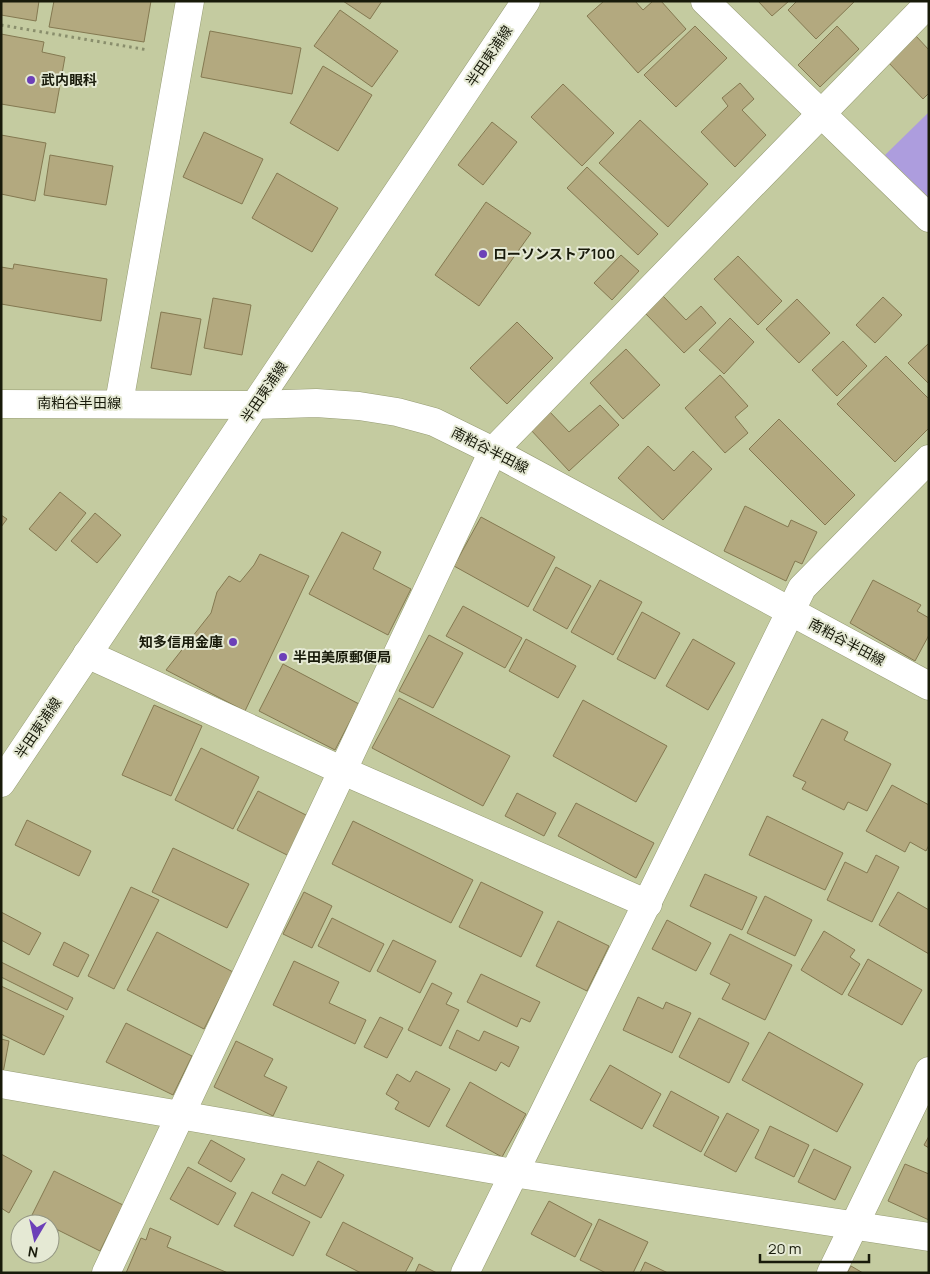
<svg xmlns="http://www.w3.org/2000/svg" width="930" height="1274" viewBox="0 0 930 1274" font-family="Manrope,'Noto Sans JP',sans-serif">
<rect width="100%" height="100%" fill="#c4cba0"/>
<path fill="#ad9dde" d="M929,112V198L885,155Z"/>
<g fill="#b3a97f" stroke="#847951">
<path d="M1,1H39L36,21L1,15Z"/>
<path d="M54,1H151L144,42L49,27Z"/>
<path d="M343,1H382L370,19Z"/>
<path d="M604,1H635L643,10L653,1H661L686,29L638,73L587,16Z"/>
<path d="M758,1H789L772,16Z"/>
<path d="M797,1H855L816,39L788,10Z"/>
<path d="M340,10L398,51L372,87L314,46Z"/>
<path d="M695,26L727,58L676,107L644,75Z"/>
<path d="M837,26L859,49L820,87L798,65Z"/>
<path d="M210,31L301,48L292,94L201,77Z"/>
<path d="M1,34L44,42L42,52L65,57L55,113L1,104Z"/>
<path d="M916,36L929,50V93L923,99L888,62Z"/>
<path d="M323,66L372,95L338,151L290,123Z"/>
<path d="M740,83L754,99L742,110L766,135L735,167L701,132L728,106L722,98Z"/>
<path d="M563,84L614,133L582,166L531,117Z"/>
<path d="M640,120L708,184L668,227L599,163Z"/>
<path d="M492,122L517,142L483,185L458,165Z"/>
<path d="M204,132L263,159L242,204L183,177Z"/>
<path d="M1,135L46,143L35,201L1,194Z"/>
<path d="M50,155L113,166L106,205L44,195Z"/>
<path d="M587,167L658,234L638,255L567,188Z"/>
<path d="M277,173L338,208L312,252L252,218Z"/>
<path d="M486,202L531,233L479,306L435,275Z"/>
<path d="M621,255L639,271L612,300L594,283Z"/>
<path d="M738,256L782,301L758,325L714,279Z"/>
<path d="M14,264L107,279L101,321L1,304V267L13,269Z"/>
<path d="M663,296L686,320L701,306L716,323L684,353L645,313Z"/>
<path d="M883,297L902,315L875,343L856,325Z"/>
<path d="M213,298L251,305L242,355L204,348Z"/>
<path d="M797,299L830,333L799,363L766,329Z"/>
<path d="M161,312L201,319L191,375L151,368Z"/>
<path d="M730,318L754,342L724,374L699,350Z"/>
<path d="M517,322L553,358L507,404L470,368Z"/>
<path d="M843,341L867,366L837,396L812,370Z"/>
<path d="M929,343V384L908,363Z"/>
<path d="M626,349L660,385L623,419L590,383Z"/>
<path d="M886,356L929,399V428L895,462L837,404Z"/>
<path d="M720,375L748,406L735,417L748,433L725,453L685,408Z"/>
<path d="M600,405L619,425L569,471L530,429L549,411L569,432Z"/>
<path d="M779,419L855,495L825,525L749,449Z"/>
<path d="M648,446L674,471L693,451L712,469L663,520L618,478Z"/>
<path d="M60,492L86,513L56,551L29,529Z"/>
<path d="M745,506L788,527L791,520L817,532L802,564L795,561L786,581L724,551Z"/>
<path d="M95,513L121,535L97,563L71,541Z"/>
<path d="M1,515L7,519L1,527Z"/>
<path d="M481,517L555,557L528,607L454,566Z"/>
<path d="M342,532L381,552L373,569L411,589L388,635L309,594Z"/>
<path d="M260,554L309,576L245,711L166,670L211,613L217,592L229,576L240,582L254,565Z"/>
<path d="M556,567L591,586L567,629L533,610Z"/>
<path d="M600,580L642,602L613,655L571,632Z"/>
<path d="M873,580L921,605L917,611L929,618V635L915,661L850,623Z"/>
<path d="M463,606L522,638L505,668L446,636Z"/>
<path d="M642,612L680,633L655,679L617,659Z"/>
<path d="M429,635L463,653L433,708L399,691Z"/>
<path d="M526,639L576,666L558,698L509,671Z"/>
<path d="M693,639L735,663L708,710L666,686Z"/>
<path d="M283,664L359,704L335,750L259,711Z"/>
<path d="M399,698L510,756L483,806L372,748Z"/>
<path d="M583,700L667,746L636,802L553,756Z"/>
<path d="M154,705L202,726L171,796L122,775Z"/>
<path d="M822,719L848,732L844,740L891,764L867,811L848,802L844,810L802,789L806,782L793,776Z"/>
<path d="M201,748L259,777L233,829L175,800Z"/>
<path d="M892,785L929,805V845L926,851L910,842L905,852L866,831Z"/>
<path d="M258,791L310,817L289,856L237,830Z"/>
<path d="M517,793L556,813L544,836L505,816Z"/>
<path d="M576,803L654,843L636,878L558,836Z"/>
<path d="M767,816L843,853L825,890L749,855Z"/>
<path d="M27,820L91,851L79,876L15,845Z"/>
<path d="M353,821L473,880L451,923L332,864Z"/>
<path d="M173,848L249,884L227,928L152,892Z"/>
<path d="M876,855L899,867L872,922L827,900L845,862L867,873Z"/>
<path d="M705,874L757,897L742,930L690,906Z"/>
<path d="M481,882L543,912L521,957L459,927Z"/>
<path d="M131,887L159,900L114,989L88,976Z"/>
<path d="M304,892L332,906L312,948L283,934Z"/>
<path d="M898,892L929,910V954L879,925Z"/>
<path d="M765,896L812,920L795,956L747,933Z"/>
<path d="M1,912L41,933L29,955L1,940Z"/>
<path d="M332,918L384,944L370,972L318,946Z"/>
<path d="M667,920L711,943L696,971L652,949Z"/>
<path d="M558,921L609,946L587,991L536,966Z"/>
<path d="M824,931L855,950L850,957L860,964L842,995L801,970Z"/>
<path d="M157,932L233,972L204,1029L127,990Z"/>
<path d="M730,934L792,965L765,1020L722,999L730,984L710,974Z"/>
<path d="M393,940L436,961L420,993L377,971Z"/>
<path d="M64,942L89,955L78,977L53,965Z"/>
<path d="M868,959L922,990L902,1025L848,995Z"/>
<path d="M294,961L339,982L329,1003L366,1020L355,1044L273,1005Z"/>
<path d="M1,962L73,998L67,1010L1,977Z"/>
<path d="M481,974L540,1002L530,1022L521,1018L517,1027L467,1002Z"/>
<path d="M432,983L452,993L446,1004L459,1010L441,1046L408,1030Z"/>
<path d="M1,986L64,1016L44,1055L1,1034Z"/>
<path d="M638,997L663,1009L666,1002L691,1013L672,1053L623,1030Z"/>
<path d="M380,1017L403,1028L387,1058L364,1047Z"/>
<path d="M699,1018L749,1043L729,1083L679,1057Z"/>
<path d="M126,1023L192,1056L173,1095L106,1062Z"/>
<path d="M457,1030L479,1041L484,1031L519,1047L509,1067L501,1062L496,1071L449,1048Z"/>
<path d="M769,1032L863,1084L837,1132L742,1080Z"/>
<path d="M1,1039L9,1041L3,1073L1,1072Z"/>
<path d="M236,1041L273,1059L264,1076L287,1087L273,1116L214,1087Z"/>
<path d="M610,1065L661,1094L642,1129L590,1100Z"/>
<path d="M416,1071L450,1089L429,1127L395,1109L399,1102L386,1094L397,1074L410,1082Z"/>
<path d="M470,1082L526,1114L502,1157L446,1126Z"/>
<path d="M671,1091L719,1117L701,1152L653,1126Z"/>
<path d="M727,1113L759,1130L736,1172L704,1155Z"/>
<path d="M770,1126L809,1145L794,1177L755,1158Z"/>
<path d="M929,1136V1148L924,1145Z"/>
<path d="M211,1140L245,1159L231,1182L198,1163Z"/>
<path d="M814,1149L851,1167L835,1200L798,1182Z"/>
<path d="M1,1154L32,1171L9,1213L1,1208Z"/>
<path d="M318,1161L344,1175L321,1218L272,1193L282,1174L305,1186Z"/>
<path d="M905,1164L929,1174V1220L888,1201Z"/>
<path d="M188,1167L236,1193L218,1225L170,1199Z"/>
<path d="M54,1171L123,1205L100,1251L50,1226V1224L31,1217Z"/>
<path d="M252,1192L310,1222L293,1256L234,1226Z"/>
<path d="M549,1201L592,1224L575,1257L531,1234Z"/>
<path d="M599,1219L648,1242L633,1273H606L580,1260Z"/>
<path d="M343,1222L413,1258L405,1273H361L326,1255Z"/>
<path d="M150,1228L171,1237L167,1247L228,1273H126L141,1238L146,1240Z"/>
<path d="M645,1262L668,1273H640Z"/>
<path d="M419,1264L437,1273H415Z"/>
<path d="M851,1266L863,1273H847Z"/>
</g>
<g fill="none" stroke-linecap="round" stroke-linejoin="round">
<g stroke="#969c73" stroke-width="29">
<g id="street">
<path d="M705,1L929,218"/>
<path d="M119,403L190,1"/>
<path d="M87,654L341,770L648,904"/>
<path d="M1,1084L513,1173L929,1237"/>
<path d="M106,1273L493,451L929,3"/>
<path d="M465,1273L802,588L929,459"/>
<path d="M831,1273L929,1071"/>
</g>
</g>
<g stroke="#969c73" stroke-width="29">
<g id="secondary">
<path d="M1,404L254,405L316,403L359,406L397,412L434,422L493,451L929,686"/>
<path d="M1,783L526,1"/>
</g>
</g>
<path stroke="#898e6c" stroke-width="3" stroke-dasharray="2.5 4" stroke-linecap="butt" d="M1,25L148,50"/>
<use href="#street" stroke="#fff" stroke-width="28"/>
<use href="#secondary" stroke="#fff" stroke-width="28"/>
</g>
<g fill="#6c40b8" stroke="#e5e9d4" stroke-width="2">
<circle cx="31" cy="80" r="5"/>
<circle cx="483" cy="254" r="5"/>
<circle cx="233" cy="642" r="5"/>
<circle cx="283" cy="657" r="5"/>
</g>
<g text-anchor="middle" stroke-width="4" stroke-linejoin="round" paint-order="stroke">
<g font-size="14" fill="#181a0a" stroke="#e5e9d4">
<text transform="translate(489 56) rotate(-56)" y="5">半田東浦線</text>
<text transform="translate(264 392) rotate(-56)" y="5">半田東浦線</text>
<text x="79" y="408">南粕谷半田線</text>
<text transform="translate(490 450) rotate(27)" y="5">南粕谷半田線</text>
<text transform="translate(847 642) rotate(28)" y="5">南粕谷半田線</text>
<text transform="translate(38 728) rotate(-56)" y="5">半田東浦線</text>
</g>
<g font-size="14" font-weight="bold" fill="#181a0a" stroke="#e5e9d4" text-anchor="start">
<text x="41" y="85">武内眼科</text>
<text x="493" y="259">ローソンストア100</text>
<text x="223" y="647" text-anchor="end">知多信用金庫</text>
<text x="293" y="662">半田美原郵便局</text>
</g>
</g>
<rect width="930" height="1274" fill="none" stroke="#181a0a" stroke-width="5"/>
<g transform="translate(35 1239) rotate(189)"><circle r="24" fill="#e5e9d4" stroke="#939683"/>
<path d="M0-4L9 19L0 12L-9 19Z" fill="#6c40b8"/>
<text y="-8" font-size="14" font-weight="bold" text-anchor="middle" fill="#181a0a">N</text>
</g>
<path d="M760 1254v8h109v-8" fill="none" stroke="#181a0a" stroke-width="2.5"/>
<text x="768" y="1254" font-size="15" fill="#181a0a" stroke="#e5e9d4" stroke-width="4" paint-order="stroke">20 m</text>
</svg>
